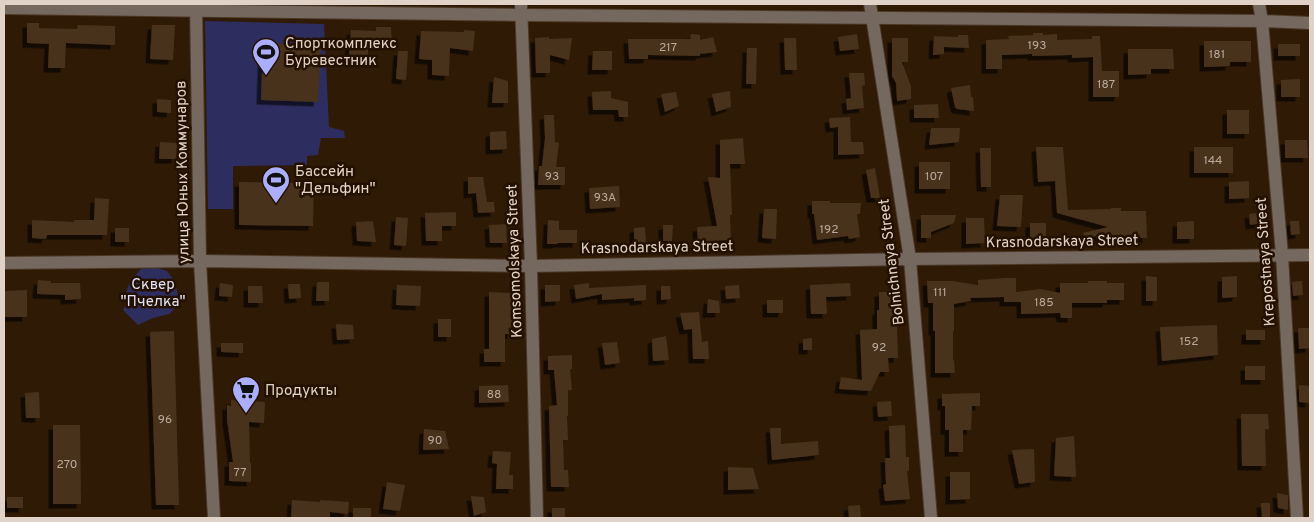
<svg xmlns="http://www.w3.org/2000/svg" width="1314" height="522" viewBox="0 0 1314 522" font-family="Overpass,sans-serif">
<defs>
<filter id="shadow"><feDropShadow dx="-4.5" dy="4.5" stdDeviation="0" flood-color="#0009"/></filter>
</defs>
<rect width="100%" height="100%" fill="#2f1a06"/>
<g fill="#2e2d5f">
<path d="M205,21L324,24L329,127L344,131L345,138H321L318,155L307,156V165L233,166V209H208Z"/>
<path d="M154,267L167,271L175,282L180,304L169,314L153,318L138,325L123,310C130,298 125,300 127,290C129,281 136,275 141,269Z"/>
</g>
<g fill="#48311d" filter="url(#shadow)">
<path d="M27,23H39V28L77,29L78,25L115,26V45L66,43L65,68H48L49,44L27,43Z"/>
<path d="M152,25H175L173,60L150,59Z"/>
<path d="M376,27H391L392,45L368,46V57L349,56L351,30L376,31Z"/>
<path d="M464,30L475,31L473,51L450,48L449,76L432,75V60L419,59L421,31L464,32Z"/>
<path d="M1033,33H1043V35L1057,34V40L1092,39V36H1100L1102,71H1119V97H1093V57L1072,58V55L1032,56V54L1002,55V69H986V40L1009,39L1008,36L1033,35Z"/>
<path d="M691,34L700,35V40L713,37L717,52L700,54V56L648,55V59H629L628,39H690Z"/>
<path d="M857,34L859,49L840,51L838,37Z"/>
<path d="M958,35H968L969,48L944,47V54L933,55L934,36L958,37Z"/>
<path d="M549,37V39L572,38L569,60L550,55V73H536L535,38Z"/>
<path d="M784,38H796L797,70H785Z"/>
<path d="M892,38H908V62H902L911,86V99L897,101L896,83L892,76Z"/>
<path d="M1204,41H1251V62H1230V66L1204,67Z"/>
<path d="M263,43L321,45L318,102L261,100Z"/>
<rect x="1278" y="44" width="22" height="12"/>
<path d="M747,48H757L756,84H746Z"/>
<path d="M1128,49H1173L1174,69H1151V74L1128,75Z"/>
<path d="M398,51H408L406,80L396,79Z"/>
<path d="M593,51H612V70H592Z"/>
<path d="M849,73H864L865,85L862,86L864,108L847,110L846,99L851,98Z"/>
<path d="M494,77L508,81V103H492Z"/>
<path d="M1300,79V97H1281V80Z"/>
<path d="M970,85L971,97H973L974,111L957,109L955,107L951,88Z"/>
<path d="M611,91V98L628,102V117H619L618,110H593L592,92Z"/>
<path d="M730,91L731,107L716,112L712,94Z"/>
<path d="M676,92L679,106L665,112L661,94Z"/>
<path d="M157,99L171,100V113L157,112Z"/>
<path d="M938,104L939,118H914V105Z"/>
<rect x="1227" y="110" width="22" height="24"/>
<path d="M544,115H554L555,142L559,143L556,167H565V185H538L539,166H542L545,138Z"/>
<path d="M850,117L851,142H863L864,154L838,155V127L830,128L829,118Z"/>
<path d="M931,128H960L959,142L929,145Z"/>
<path d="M506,131L507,149L490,150V132Z"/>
<path d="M743,138L745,164H730L732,215H730L731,240L710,241V244H698L697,227L717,226L708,177L720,178V140Z"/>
<path d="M1285,140H1307L1308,158H1285Z"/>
<path d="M160,142L177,143L176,159H159Z"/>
<path d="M1036,147H1063L1068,210L1111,209V208H1121V211H1146L1147,238L1084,236L1083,233L1108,227L1057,213L1055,181L1038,182Z"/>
<rect x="1194" y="147" width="39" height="26"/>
<path d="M980,148H991V187H981Z"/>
<rect x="919" y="162" width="31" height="27"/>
<path d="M875,168L880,198H871L866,170Z"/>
<path d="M468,177H483L487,202H494L495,212L478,213L476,193L468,194Z"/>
<path d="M1249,181V198L1229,199V182Z"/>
<path d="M239,182L314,183L313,226L239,225Z"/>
<path d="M619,186L620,207L590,209L589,188Z"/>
<path d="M1000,195H1023L1021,227L997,226Z"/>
<path d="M95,198L109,199L107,235H47L46,239L32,238V220L74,222V220H94Z"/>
<path d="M812,201H830V203H861L860,214H857L860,237L849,239L848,236L817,240L814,214H812Z"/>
<path d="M764,209H777L776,239L762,238Z"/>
<path d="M456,212V226H442V241H426L425,213Z"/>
<path d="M1263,212L1264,223L1250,225L1249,214Z"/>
<path d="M921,215H956L954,223L931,232V238H921Z"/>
<path d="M396,217L408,218L406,246L394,245Z"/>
<path d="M966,218H984L985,243L966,244Z"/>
<path d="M548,220L559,221V230H577V243H558L557,244H547Z"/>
<path d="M373,221L376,242L357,241L356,222Z"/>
<path d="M1194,221V239H1177V222Z"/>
<path d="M1290,221H1299L1300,234L1291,235Z"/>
<path d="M1030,223H1046V238L1030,239Z"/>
<path d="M506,224L507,243H490L489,225Z"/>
<path d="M663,225H673L672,241H663Z"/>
<path d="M645,227L646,245L634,246V228Z"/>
<rect x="115" y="228" width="14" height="14"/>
<path d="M1146,276L1157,277V301H1146Z"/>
<path d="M1237,276V297L1222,298V277Z"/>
<path d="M1004,278H1016V292L1040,289L1060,293V283H1088V281H1107V283H1124V300H1107V303H1072V318H1061L1060,313L1021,314V302H1004V297L970,298L971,301L954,304V331H953V360H954L955,373H935V331H933V303H928L927,281H952L978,285V280Z"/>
<path d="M38,280L51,281V283H80L81,299L65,300V295L37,294Z"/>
<path d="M1302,281L1303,295L1293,296L1292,282Z"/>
<path d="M317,282H329V301H316Z"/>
<path d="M220,283L233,285L232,297L219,296Z"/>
<path d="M589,283V288L646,285V300L634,301V298L602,300V294L576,299L574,285Z"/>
<path d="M850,283L851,296L826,297L827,314H811L810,285Z"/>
<path d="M288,284H300L301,298L289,299Z"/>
<path d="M397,285L421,286L420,306L396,305Z"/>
<path d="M545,285H560V301L545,302Z"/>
<path d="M739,285L740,298L726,299L725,286Z"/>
<path d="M248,286H262L263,303H248Z"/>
<path d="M661,286H670L671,299L661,300Z"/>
<path d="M27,290V317H4V291Z"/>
<path d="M489,292L512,293V334H505V362H484V349H489Z"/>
<path d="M879,292H896L898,358H888L889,372H880L871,391L839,389L841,377L862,380L860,330L877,329V310H879Z"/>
<path d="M708,299L719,301L720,313H707Z"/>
<rect x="767" y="300" width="16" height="13"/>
<path d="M699,312L702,342L708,341L709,359H693L692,329L684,330L680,313Z"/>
<rect x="438" y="319" width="13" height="18"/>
<path d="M336,324L353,325L354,339L337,340Z"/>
<path d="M1217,325L1218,355L1162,361L1160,327Z"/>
<path d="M1298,328H1310V348L1299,349Z"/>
<rect x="1246" y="330" width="19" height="10"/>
<path d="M174,331L179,505H156L150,332Z"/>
<path d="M666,336L669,360L653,361L652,339Z"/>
<path d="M812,338V350H803V339Z"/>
<path d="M617,342L620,363L605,365L602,343Z"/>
<path d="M221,343H243V353L221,352Z"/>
<path d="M572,355V369H570L572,390H568V416H567L568,440H563L564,470H568L569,487H551L549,406L557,405L554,370H548V356Z"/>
<rect x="1245" y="366" width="20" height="14"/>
<path d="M508,385L509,402L479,403V386Z"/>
<path d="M1299,385L1310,386V403L1299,402Z"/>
<path d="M39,392L40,418H26L25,393Z"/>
<path d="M980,393V406H972L971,430H963V452H949V430H945V406H942V394Z"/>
<path d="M231,400L265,402L264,423L249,422L250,463H251V482L229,481V462H233L227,420V405L231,406Z"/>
<path d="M891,401L892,416L878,417L877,402Z"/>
<path d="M1241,414H1268L1269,429H1265L1266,466H1242Z"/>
<path d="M53,425H80L81,504H53Z"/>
<path d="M905,425L906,457H909V471H907L910,499L885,501L883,485L886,484L885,458H890L889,426Z"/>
<path d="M770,428H781V444L818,441L819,455L772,460Z"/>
<path d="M424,429L445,431L449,449L423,450Z"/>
<path d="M1074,436L1076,477L1054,476L1056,438Z"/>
<path d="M1034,449L1035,482L1019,484L1012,450Z"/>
<path d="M493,451L511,452L509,475H513V489H496L497,464L492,463Z"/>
<path d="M728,467L753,468L759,489L728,490Z"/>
<path d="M950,472H970V499L950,500Z"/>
<path d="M387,482L405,485L400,511L383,509Z"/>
<path d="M1277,493L1288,495V510L1278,508Z"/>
<path d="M471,496L484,497L486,512L474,516Z"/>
<rect x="7" y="497" width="16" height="11"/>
<path d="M292,500L320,502V500L349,502L348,514L330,512V518H291Z"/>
<path d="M1261,503H1270V518H1262Z"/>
<path d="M860,505L861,518H849L848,506Z"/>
<rect x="353" y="508" width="18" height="10"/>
<rect x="552" y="508" width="13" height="10"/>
</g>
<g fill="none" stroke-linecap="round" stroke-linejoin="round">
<g stroke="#4b3725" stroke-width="14">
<g id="minor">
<path d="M196,4L200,261L214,518"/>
<path d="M521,4L531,266L537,518"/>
<path d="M870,4L910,259L931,518"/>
<path d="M1259,4L1262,21L1282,255L1297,518"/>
<path d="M4,8L521,15L1262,21L1310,23"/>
<path d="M4,263L200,261L531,266L910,259L1310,255"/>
</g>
</g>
<use href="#minor" stroke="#74685f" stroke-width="12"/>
</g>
<defs>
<g id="stadium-pin" transform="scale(1.4375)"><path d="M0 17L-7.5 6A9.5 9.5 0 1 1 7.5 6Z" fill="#abaffb" stroke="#241000"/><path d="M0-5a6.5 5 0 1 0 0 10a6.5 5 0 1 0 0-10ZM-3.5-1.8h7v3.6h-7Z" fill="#111"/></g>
<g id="supermarket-pin" transform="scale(1.4375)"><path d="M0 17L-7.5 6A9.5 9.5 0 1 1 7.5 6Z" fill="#abaffb" stroke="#241000"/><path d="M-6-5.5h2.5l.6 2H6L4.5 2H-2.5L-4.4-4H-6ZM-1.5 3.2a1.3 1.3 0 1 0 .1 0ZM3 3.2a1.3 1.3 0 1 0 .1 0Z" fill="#111"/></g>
</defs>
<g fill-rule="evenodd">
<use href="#stadium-pin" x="266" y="52"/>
<use href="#stadium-pin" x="276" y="180"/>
<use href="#supermarket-pin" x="246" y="390"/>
</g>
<g text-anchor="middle" stroke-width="5" stroke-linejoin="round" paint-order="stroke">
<g font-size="12" fill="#baaa9c">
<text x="1037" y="49">193</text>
<text x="668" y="51">217</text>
<text x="1217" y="58">181</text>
<text x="1106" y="88">187</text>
<text x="1213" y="164">144</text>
<text x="552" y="180">93</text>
<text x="934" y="180">107</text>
<text x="605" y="201">93А</text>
<text x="829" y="233">192</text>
<text x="940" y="296">111</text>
<text x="1044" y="306">185</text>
<text x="1189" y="345">152</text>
<text x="879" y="351">92</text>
<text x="494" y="398">88</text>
<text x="165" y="423">96</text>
<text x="435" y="444">90</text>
<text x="67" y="468">270</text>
<text x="240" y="476">77</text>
</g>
<g font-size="15" fill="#e0d2c6" stroke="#241000" text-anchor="start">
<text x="285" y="48">Cпорткомплекс<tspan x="285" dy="17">Буревестник</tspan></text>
<text x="295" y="176">Бассейн<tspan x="295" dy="17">"Дельфин"</tspan></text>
<text x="265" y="395">Продукты</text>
</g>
<g font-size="15" fill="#e0d2c6" stroke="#241000">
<text transform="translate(182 172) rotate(-91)" y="5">улица Юных Коммунаров</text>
<text transform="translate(1062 241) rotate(-1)" y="5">Krasnodarskaya Street</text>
<text transform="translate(657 247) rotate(-1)" y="5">Krasnodarskaya Street</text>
<text transform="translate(514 261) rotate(-92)" y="5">Komsomolskaya Street</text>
<text transform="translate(891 262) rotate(-97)" y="5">Bolnichnaya Street</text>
<text transform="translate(1265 262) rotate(-94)" y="5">Krepostnaya Street</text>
</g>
<g font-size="15" fill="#e0e3f8" stroke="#241000">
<text x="153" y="289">Сквер<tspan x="153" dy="17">"Пчелка"</tspan></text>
</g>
</g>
<rect width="1314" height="522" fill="none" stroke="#e0d2c6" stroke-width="10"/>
</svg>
